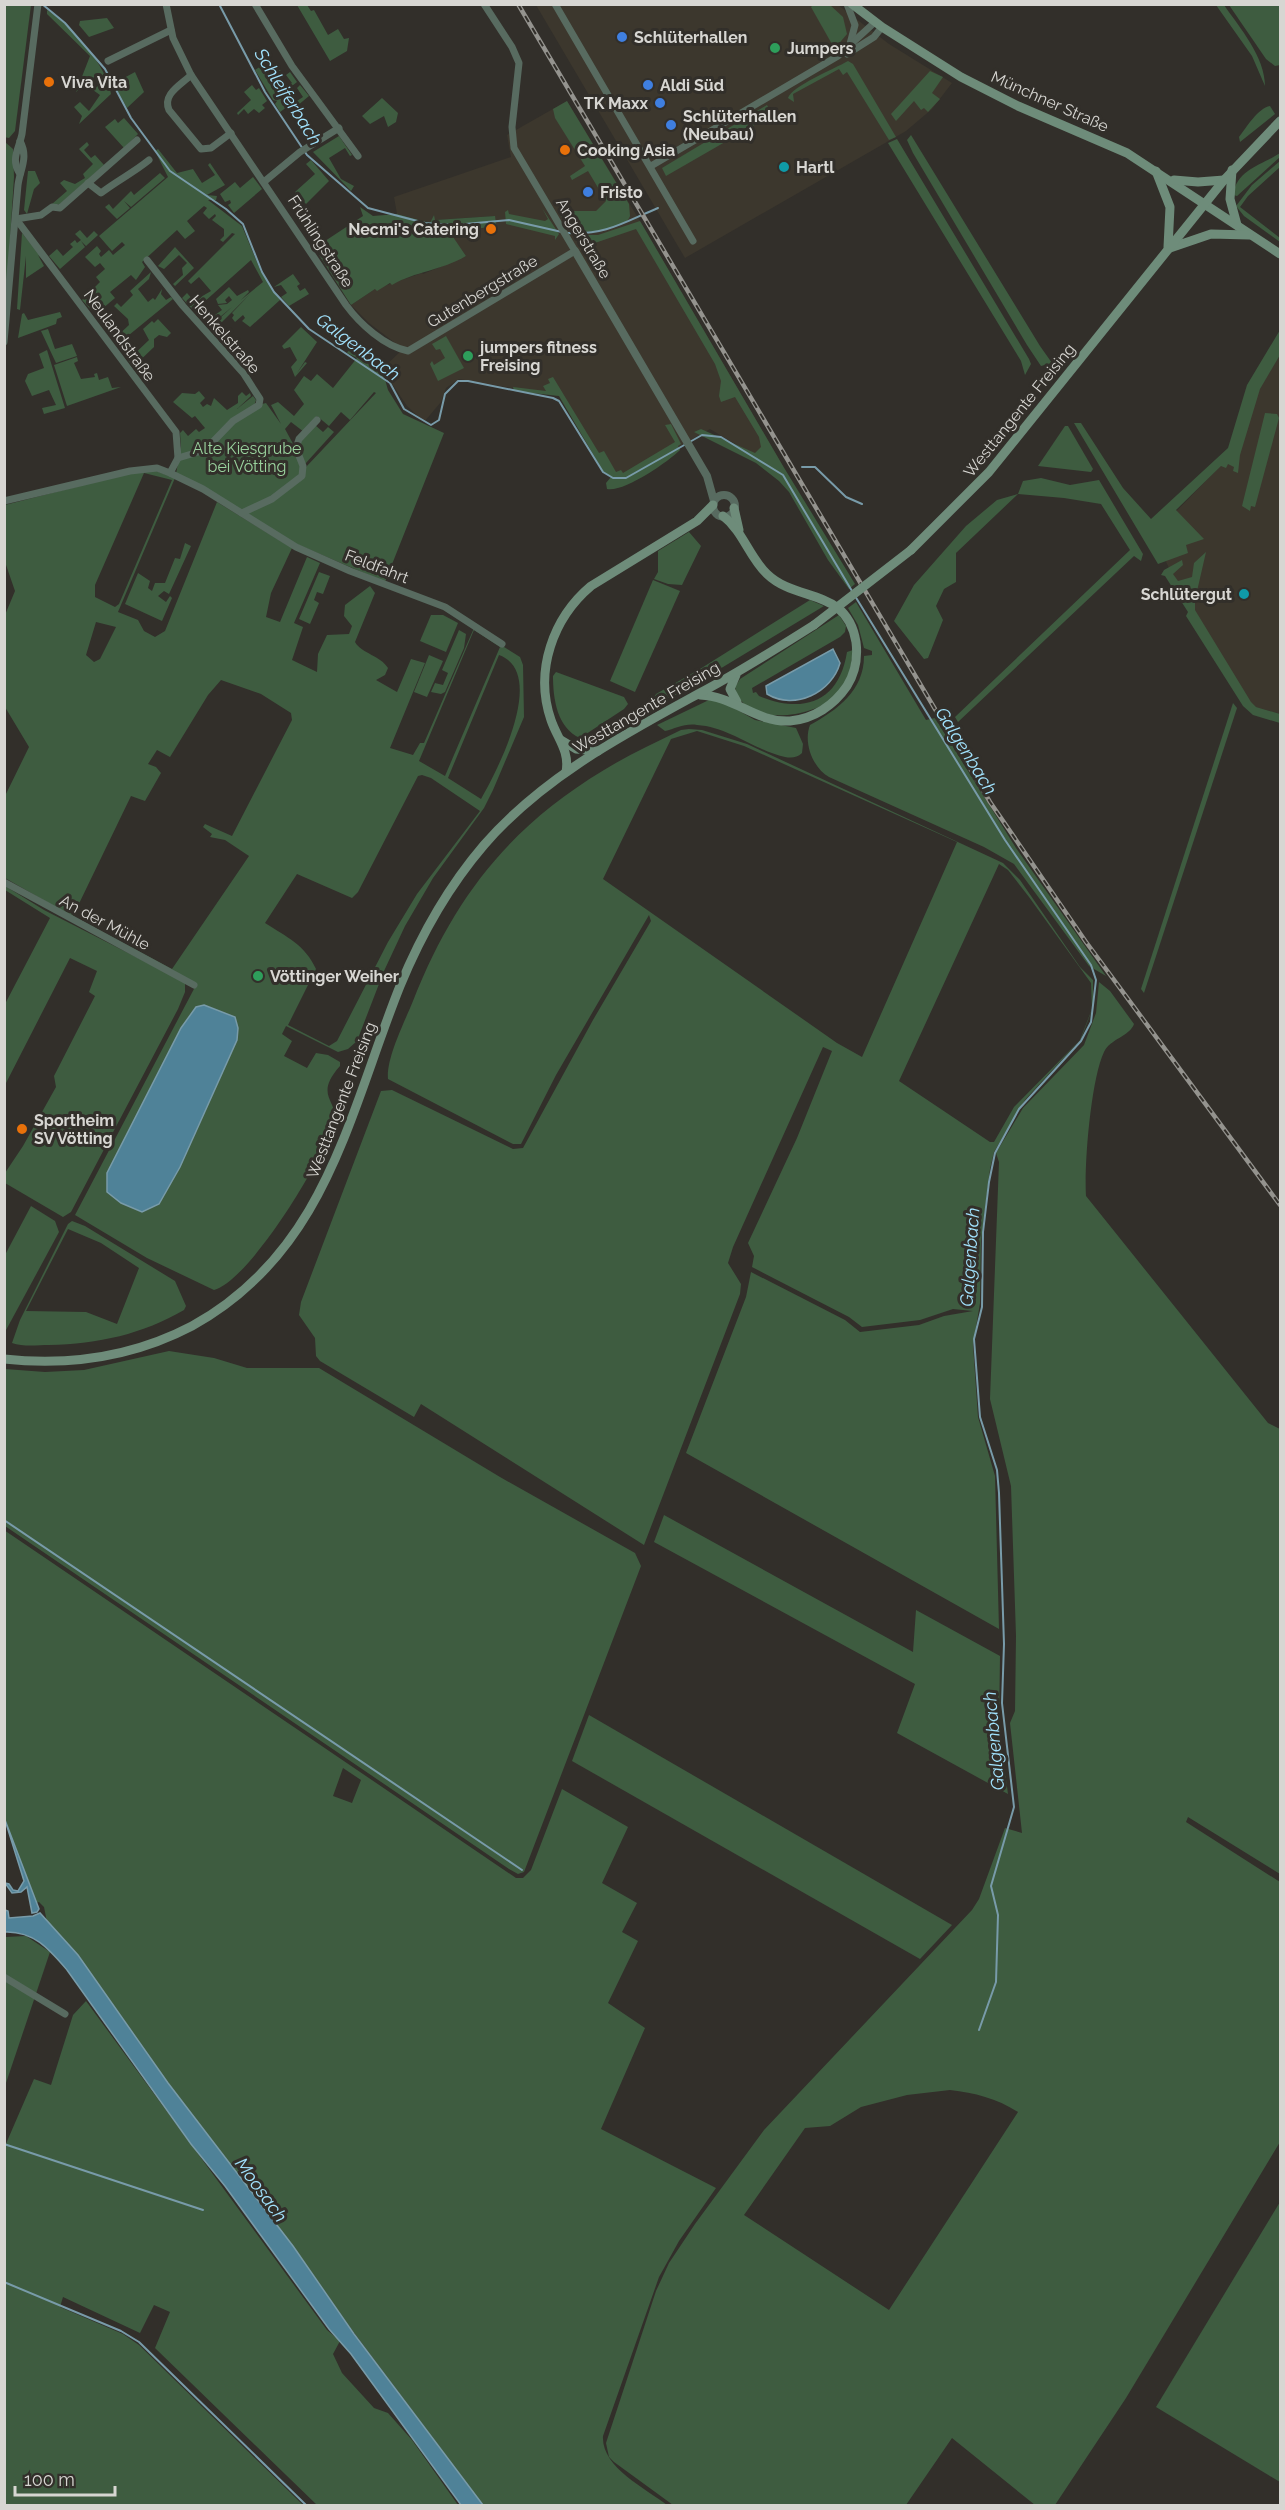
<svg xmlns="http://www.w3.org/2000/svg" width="1285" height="2510" viewBox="0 0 1285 2510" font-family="Raleway,sans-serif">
<rect width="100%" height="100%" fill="#322f2a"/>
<g fill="#3c372d">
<path d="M536,5H838L889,44L952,83L932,109L906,131L685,258Z"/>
<path d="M567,101L640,221L783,466L777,469L710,429L625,477L603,471L559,396L459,379L446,388L441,402L424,422L407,406L382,369L403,349L369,323L351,305L375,289L422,273L423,274L466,256L450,234L494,226L495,216L434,220V215L431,223L397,214L394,197L511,157L507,135Z"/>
<path d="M1280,355V714L1252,706L1169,568L1153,535L1236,450L1261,386Z"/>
</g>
<g fill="#3e5c40" fill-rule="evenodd">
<path d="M4,5H31L15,131L9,138L4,137Z"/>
<path d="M297,5H307L311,11L314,10L328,35L338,29L344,39L349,38L347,51L330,61Z"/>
<path d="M813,5H830L843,17L847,34L836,47L833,46L811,7Z"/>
<path d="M1216,5H1224C1240,28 1265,57 1265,86L1252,56Z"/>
<path d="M1229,5H1280V65L1275,66L1266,59Z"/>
<path d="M47,10C70,24 108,67 111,94L79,124L82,116L74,107L80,102L89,111L100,95L93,90L100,84L101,76L98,74L76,92L90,56L47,14Z"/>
<path d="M107,18L114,28L89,37L79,25L80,21Z"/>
<path d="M848,61L853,64L896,137L889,140L847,72L843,75L839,69L793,94L794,102L788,98C792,86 834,69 848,61Z"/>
<path d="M264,64L268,71L281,70L268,78L280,91L292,83L286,75L290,72L297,82L283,93L291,105L303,97L297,88L300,85L309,96L291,111L287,107L280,112L275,104L277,101L273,100L255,70Z"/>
<path d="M930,71L943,77L932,93L940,99L928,112L924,108L921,110L914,101L896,121L891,114Z"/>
<path d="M135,72L144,92L127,108L117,90L122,84V79Z"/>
<path d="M252,85L256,90L259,88L267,101L262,105L265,108L259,113L254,109L248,114L244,109L238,115L237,113L251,100L244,92Z"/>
<path d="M382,98L398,113L396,122L388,127L384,116L370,124L362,116Z"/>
<path d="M567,101L629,204L630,216C626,230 586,233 572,232L560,215L562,211H596L606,201L588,171L572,180L570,176L585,166L555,118L553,109Z"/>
<path d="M767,105L769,109L758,116V123L666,176L662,168Z"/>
<path d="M1270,106L1275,114L1240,142L1239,137C1246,128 1258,108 1270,106Z"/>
<path d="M124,118L138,134L124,148L105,127L115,119L118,123Z"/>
<path d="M911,135L1040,346L1052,363L1041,366L1027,345L913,153L907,140Z"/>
<path d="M339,136L352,155L350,156L345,148L329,158L341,179L354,186L351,191L313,152Z"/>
<path d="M897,139L1029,359L1031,364L1025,375L1021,361L888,143Z"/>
<path d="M5,142L13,149L14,177L5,318Z"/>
<path d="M87,142L89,145L84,150L91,158L95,155L104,165L60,204H52L67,191L60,183L64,180L75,184L85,178L83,174L93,164L79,149Z"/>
<path d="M158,149L177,173L193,169L202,183L215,175L208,165L210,163L225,185L207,195L217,196L216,200H208L242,226L261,272L280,300L250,327L242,321L245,318L243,315L235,322L232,318L234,315L232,313L250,294L213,331L210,327L232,307L209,326L205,322L222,310L218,305L227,304L232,300L229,296L225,300L227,303L218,304L216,299L229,287L237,296L248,290L249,292L241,300L263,282L251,260L194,311L182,298L187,293L194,301L211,291L199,277L191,284L188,281L235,234L232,233L223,242L220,240L224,236V229L212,220L216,216L215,214L209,219L203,213L207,208L204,206L187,221L195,231L185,239L177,230L142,262L145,267L136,280L131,275L110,292L115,298L102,309L92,311L82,300L100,282L96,277L105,269L100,263L95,267L85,257L97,246L101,251L99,254L101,257L109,250L113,255L125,245L122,242L112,251L99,236L168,177L155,151Z"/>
<path d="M1280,153V157L1237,196L1233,195C1237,169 1261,166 1280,153Z"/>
<path d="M311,160L329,181L306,204L295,192L315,174L306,164Z"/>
<path d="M1280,161V167L1248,196L1240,207L1280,238V242L1244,216L1236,206L1252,185Z"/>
<path d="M28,171H35L40,183L34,189L27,214L24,210Z"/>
<path d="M160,173L165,178L131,207L124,201L130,208L117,219L105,207L109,204L113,209L131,191L134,195Z"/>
<path d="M253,177L262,189L234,213L228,205L231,203L230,200L225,202L220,194L235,182L240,188Z"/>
<path d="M360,207L373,216L397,214L430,223L434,215L435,220L495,216L497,231L493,226L451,234L466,256C440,271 416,271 392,285L390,283L377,291L375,289L351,305L319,255L327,249L322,243L363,216Z"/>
<path d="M542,208L559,234L555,240V236L506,224L505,212L508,210L509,214L545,221L548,219Z"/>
<path d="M640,221L783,466L855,584L849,589L828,560L789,492L779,481L756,463L694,432L701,429L755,453L761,447L759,437L735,397L721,402L719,396L721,381L715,364L636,229L586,246L587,250L583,251L574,235H598Z"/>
<path d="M80,230L87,238L94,231L98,235L86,246L81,241L85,247L60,269L49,256L57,249L63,256L73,247L70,244L75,240L77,243L81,240L75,234Z"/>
<path d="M22,233L47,264L38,255L44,266L26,278V256L20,310L17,309Z"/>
<path d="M175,247L194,268L175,286L173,284L183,275L182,268L187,263L179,255L164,269L158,266Z"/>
<path d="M151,272L149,279L138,289L148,302L153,298L155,300L162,289L161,294L166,300L171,297L173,299L118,344L114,339L129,325L128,319L114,306L117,303L121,307L133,295L130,291Z"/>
<path d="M293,274L300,284L297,286L300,291L305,288L309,294L289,306L281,297L287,293L281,285L274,287Z"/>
<path d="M60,312L62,317L57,319L56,324L18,338L22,314L24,313L28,320Z"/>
<path d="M158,319L171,333L167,337L159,335L154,339V347L133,367L128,360L149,340L143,329L152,321L154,323Z"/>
<path d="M301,327L317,342L297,373L305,362L307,363L295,377L291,367L297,360L290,347L284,349L282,346Z"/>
<path d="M48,329L55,349L72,344L77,356L56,363L41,331Z"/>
<path d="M1280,330V355L1260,389L1240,455L1238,473L1233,471L1234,467L1228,464L1226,468L1221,466L1176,510L1204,539L1186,545L1188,553L1158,564L1074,423H1081L1123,488L1151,519L1228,448L1247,385Z"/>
<path d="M446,336L464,368L438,381L430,364L432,361L434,365L445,358L440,349L436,350L432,344Z"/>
<path d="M352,345L375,362L380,359L376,368L382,369L388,390L403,414L444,433L385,582L292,542L176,474L181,446L180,433L183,430L188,436L196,429L199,432L205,428L195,416L192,418L173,402L182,393L195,394L199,391L205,398L200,403L203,407L207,404L211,406L214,398L227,410L238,403V396L242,392L246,396L250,393L251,396L237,409L253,396L256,400L254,406L266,403L281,424L271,405L278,402L294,416L304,404L294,390L304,376L311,381L317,374L333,388L357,358L347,353ZM374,392L376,393L306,467L305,464L334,432L328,427L323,432L315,425L299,442L297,451L285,429L291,422L304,432L317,416L329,426L341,412L350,420Z"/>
<path d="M47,350L65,408L44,414L42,408L56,405L49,390L32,396L25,381L28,374L44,368L39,354Z"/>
<path d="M77,357L78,361L74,363L81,379L95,377L94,374L97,373L99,380L108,377L112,388L121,387L67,406L54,365Z"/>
<path d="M553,377L599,453L604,451L616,472L621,470L623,473L675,442L665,425L671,424L681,444L678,446L680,450C668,462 623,493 607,489L606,483L611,477L603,471L559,396L514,391L513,387L546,391L543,386L550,383L548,379Z"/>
<path d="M1265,413L1277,414L1279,418L1255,507L1251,506L1250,511L1242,506Z"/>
<path d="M1065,426H1068L1093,469L1091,472L1038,466Z"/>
<path d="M153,470L175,478L118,612L138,620L144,631L155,637L165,631L217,502L292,548L271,593L266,617L280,622L307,557L320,563L294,623L303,627L292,660L317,672L318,654L327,635L349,634L352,626L344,616L345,605L370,586L375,593L355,642C362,654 380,655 388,668L385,675L376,680L397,692L411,659L425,663L390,748L413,755L420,743H424L474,628L520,657L523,665L524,717L493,790L484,808L433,878L405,926L384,971L357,1041L348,1049L338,1052L286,1026L282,1034L292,1041L284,1056L307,1068L316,1053L328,1055L340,1062V1066C313,1096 339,1101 334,1120C325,1158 250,1280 214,1290L147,1258L75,1215L195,987L5,878V796L29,747L5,707V615L15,591L5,562V505L130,473ZM144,473L172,480L119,604L115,607L95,597V585ZM96,622L116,627L100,659L94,662L86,655ZM474,630L500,647L445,776L419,761ZM499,655C548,673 497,771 481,799L448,778ZM221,680L261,694L291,713L292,720L232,836L205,824L203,827L212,834L210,837L225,840L249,856L172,969L73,916L131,796L145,801L161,773L156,767L148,764L157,750L170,757L208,695ZM422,775L431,778L480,811L417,894L388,942L337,1041L329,1046L288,1025L316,969C305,945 287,937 265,923L297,874L352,898L358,892L418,776Z"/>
<path d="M1041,478L1070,485L1099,480L1143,554L1141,561L1134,556L958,722L955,717L1130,550L1101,504L1064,498L1018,494L956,553V582L944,589L936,606L943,620L928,658L924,659L894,621L914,585L966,526L997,500L1018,494L1023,481Z"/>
<path d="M689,532L701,546L682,585L668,584L654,579L658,572V551Z"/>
<path d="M185,543L191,546L169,594L164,591L158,596L166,602L170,596L172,598L162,621L125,604L138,573L150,581L148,588L152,591L155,583H165L175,558L180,559Z"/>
<path d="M1206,552L1195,600V610L1251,702L1256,707L1280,714V723L1253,715L1243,706L1186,616L1188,612L1165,576L1161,575L1164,570L1182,560L1183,565L1173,574L1178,581L1192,577L1194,563Z"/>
<path d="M319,572L330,576L323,594L317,592L314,600L319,603L310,624L299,619Z"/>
<path d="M653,580L680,591L635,692L610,681Z"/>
<path d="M810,600L824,606L680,693L649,706L656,694L700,669Z"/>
<path d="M856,602L926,720L935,718L1016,848L1106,976L1089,966L1014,864L984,847L829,777C813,768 803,743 810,725C837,710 864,691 864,656L872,655V651L864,648L858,625L848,608Z"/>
<path d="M431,615H443L458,623L446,652L420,641Z"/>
<path d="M839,615L846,626L845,632L840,637L752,688L753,693L756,692L759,696C803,714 839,703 847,652L853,650C851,667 849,685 835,697C812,718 743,728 735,687L740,679Z"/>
<path d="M459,630L466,634L464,648L445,692L441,694L431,692L435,683L443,685L448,673L442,670Z"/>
<path d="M429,655L443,661L427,697L414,692Z"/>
<path d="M556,672L624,697L628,704L624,709L580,738C557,728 553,699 553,676Z"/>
<path d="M711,699H718L755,720L796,728L803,744L802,753C797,758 791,758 785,757C754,750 729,727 697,725C685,723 675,729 665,731L657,725Z"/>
<path d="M1233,703L1237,708L1144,993L1141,989Z"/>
<path d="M689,729L702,730L747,744L1003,863L1020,880L1080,967L1093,980V1007L1081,1039L1025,1100L994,1152L990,1169L981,1241L980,1303L973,1345L978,1417L995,1476L999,1629L686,1453L746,1297L751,1272L845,1320L860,1332L919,1325L944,1316L973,1311L953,1309L920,1320L862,1327L849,1317L752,1267L754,1256L748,1243L797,1138L832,1051L823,1047L733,1247L728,1263L741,1284L740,1294L644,1545L421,1404L414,1417L320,1361L316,1356L315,1338L299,1315L301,1302L381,1091L392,1090L513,1149L523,1148L593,1020L651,921L649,915L556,1075L521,1144H513L388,1079C386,1058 405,1021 413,1001C453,899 509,827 604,770C628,755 655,743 681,730ZM697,731L744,746L957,842L862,1057L837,1043L603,879L671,739ZM999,864L1008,870L1029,897L1091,983L1092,1009L1080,1040L1014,1107L994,1142H990L899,1081Z"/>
<path d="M5,886L44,910L177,978L185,983V992L178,1009L71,1212L63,1217L5,1183V1173L23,1146L56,1087L54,1076L95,996L89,992L97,971L70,958L5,1085V1004L50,918L5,890Z"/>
<path d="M1099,982L1110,991L1134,1024C1130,1036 1110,1039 1104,1052C1091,1079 1084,1165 1086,1196L1268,1423L1280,1429V1874L1188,1817L1186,1822L1280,1882V2142L1126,2398L1055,2505H1035L952,2438L906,2505H673L614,2462L609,2457L606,2443L656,2291L669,2263L695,2224L764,2130L972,1910L979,1899L1005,1828L1022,1833L1010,1723L1015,1711L1016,1636L1011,1486L990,1399L999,1162L996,1153L1023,1108L1084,1045L1096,1013ZM950,2090C975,2093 996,2098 1018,2112L889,2310L744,2215L805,2128L830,2126L861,2107L907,2095Z"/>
<path d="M31,1206L55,1221L59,1232L5,1332V1255Z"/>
<path d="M72,1221L85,1226L175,1281L186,1306L184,1310C143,1334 98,1344 49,1345C38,1345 23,1347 12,1343L20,1320L68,1224ZM68,1229L101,1243L139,1268L117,1324L86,1312L26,1311Z"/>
<path d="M169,1351L214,1358L247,1368H319L500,1477L635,1553L641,1566L524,1872L518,1874L509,1869L5,1526V1369L45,1372L84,1370Z"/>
<path d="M664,1515L913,1652L916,1610L1000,1656L999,1725L1008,1794L897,1733L915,1684L654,1542Z"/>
<path d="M4,1530L516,1878H523L531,1870L562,1789L628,1827L602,1883L637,1903L622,1932L638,1941L608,2003L645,2028L601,2129L716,2188L679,2241L659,2277L603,2436C601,2467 645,2488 667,2505H483L349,2326L293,2246L168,2083L78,1955L47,1922L44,1907L39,1902L36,1903L5,1820ZM343,1768L361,1780L352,1803L333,1796Z"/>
<path d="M589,1715L952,1925L920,1959L572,1761Z"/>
<path d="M26,1936L50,1952L5,2086V1943L6,1937Z"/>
<path d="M86,2001L327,2330L340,2341L333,2354L342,2373L374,2408L388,2413L412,2440L458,2505H317L155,2348L170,2312L154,2305L140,2333L63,2297L60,2307L123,2334L139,2345L303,2505H5V2146L34,2079L51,2085L73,2015Z"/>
<path d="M1280,2202V2482L1156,2407Z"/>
</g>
<g fill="#4f8298" stroke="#789ba9" stroke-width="1.5">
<path d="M833,649L840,663C832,692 795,711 767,694L766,686Z"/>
<path d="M204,1005L235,1017L238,1028L237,1040L180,1167L159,1204L142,1212L121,1203L107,1192V1173L181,1028L196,1007Z"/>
<path d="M5,1820L39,1909L37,1912L32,1913L27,1887L21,1892L12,1893L5,1883L9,1884L13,1890L18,1891L24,1881Z"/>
<path d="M5,1910L8,1911L9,1918L33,1916L40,1913L78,1955L168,2083L293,2246L354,2334L483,2505H461L351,2354L329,2329L225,2186L191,2144L67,1970C49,1949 34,1931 5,1932Z"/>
</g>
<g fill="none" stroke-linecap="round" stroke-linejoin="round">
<g stroke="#789ba9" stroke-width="2">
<path d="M42,4L65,23L105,69L131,118L170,171L226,209L243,224L262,272L274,292L309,329L390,383L404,409L431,425L439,420L445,394L458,381H468L553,398L559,401L603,472L613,478H626L702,435L721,437L783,475L852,591"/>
<path d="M219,4L265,92L307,155L368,208L425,223L454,225L509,220L562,232"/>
<path d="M568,233C607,235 624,222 658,208"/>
<path d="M802,467H815L846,497L862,504"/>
<path d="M855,596L1005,840L1091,965L1096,980L1091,1022L1081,1041L1019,1109L995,1153L989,1182L983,1232L982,1307L974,1339L980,1417L997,1470L999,1493L1004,1644L1002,1703L1014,1807L991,1886L998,1915L996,1982L979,2030"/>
<path d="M4,1520L522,1870"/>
<path d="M4,2144L203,2210"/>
<path d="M4,2282L121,2331L139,2342L307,2506"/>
</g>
<g stroke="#586b60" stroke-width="7">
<path d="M166,4L173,38L191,75L346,305C360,324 384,346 408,351L575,251L514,148L512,127L519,63L512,47L484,4"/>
<path d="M255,4L292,66L358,156"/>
<path d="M555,4L693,241"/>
<path d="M847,4L855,25L850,44"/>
<path d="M847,54L874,37L882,27"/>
<path d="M108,61L171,30"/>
<path d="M191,75C181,85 162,94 169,110L201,149L211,148L231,133"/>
<path d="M651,166L838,56L875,22"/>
<path d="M20,174C10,159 19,149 22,134L38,4"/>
<path d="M265,181L300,152L339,128"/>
<path d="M88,183L101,193C118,180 133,173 149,160"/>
<path d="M16,219L176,432L178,458L170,473"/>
<path d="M16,219L41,215L52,207L60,208L137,140"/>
<path d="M147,260L183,306L244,374L260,399L259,405L233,421L205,450L178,458"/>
<path d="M4,342L18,185C20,169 29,158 20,141"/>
<path d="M4,501L130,471L157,468L170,473L203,489L296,547L350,571L445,607L502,644"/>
<path d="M242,513L272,499L302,476L303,466L296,448L299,439L317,420"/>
<path d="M4,882L194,985"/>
<path d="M4,1977L65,2014"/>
</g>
<g stroke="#586b60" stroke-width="8">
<path d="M575,251L707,476L714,501"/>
<circle cx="724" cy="506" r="11"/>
</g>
<g stroke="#6e8c7a" stroke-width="9">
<path d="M852,4L882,27L961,77L1018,106L1127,153L1280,254"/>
<path d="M1232,170L1230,199L1237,225"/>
<path d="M1156,171L1170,207L1168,247"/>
<path d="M1174,180L1198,182L1224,180"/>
<path d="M1170,248L1211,234L1249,235"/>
<path d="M734,508L739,530"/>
<path d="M911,550L989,472L1224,180L1280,121"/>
<path d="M736,675L730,689L737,702"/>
<path d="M700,695C735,696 756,723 790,721C814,719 834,705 847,686C855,673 858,658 856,642C847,587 797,603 767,574C749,557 743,531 723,516"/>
<path d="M561,740L576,749L598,751"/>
<path d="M566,772C570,751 557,738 551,720C534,671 553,618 591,586L697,521L713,505"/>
<path d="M4,1359C70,1366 133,1357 192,1326C326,1252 348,1116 400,986C421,935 448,887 484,845C542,778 621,736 698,694C738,673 776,649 814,625"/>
</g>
<g stroke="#94938e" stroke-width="4.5">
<path id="rail" d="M518,4L990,802L1086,942L1280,1205"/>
</g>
<use href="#rail" stroke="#322f2a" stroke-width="2" stroke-dasharray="7" stroke-linecap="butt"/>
<path stroke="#6e8c7a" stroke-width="9" d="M814,625L911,550"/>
</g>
<g fill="#3f7fe0" stroke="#322f2a" stroke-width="2">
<circle cx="622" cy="37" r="6"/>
<circle cx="648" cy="85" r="6"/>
<circle cx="660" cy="103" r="6"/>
<circle cx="671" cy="125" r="6"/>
<circle cx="588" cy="192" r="6"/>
</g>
<g fill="#2e9e5b" stroke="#322f2a" stroke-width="2">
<circle cx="775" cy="48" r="6"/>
<circle cx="468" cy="356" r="6"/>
<circle cx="258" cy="976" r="6"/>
</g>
<g fill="#e8710a" stroke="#322f2a" stroke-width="2">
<circle cx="49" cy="82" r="6"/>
<circle cx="565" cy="150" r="6"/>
<circle cx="491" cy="229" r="6"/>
<circle cx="22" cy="1129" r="6"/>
</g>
<g fill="#0f9aa8" stroke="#322f2a" stroke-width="2">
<circle cx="784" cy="167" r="6"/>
<circle cx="1244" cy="594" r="6"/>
</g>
<g text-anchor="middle" stroke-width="6" stroke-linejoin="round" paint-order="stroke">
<g font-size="16" font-weight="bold" fill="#d7d6d2" stroke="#322f2a" text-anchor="start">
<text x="634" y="43">Schlüterhallen</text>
<text x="787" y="54">Jumpers</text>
<text x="61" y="88">Viva Vita</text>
<text x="660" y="91">Aldi Süd</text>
<text x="648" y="109" text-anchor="end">TK Maxx</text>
<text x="683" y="122">Schlüterhallen<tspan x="683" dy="18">(Neubau)</tspan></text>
<text x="577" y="156">Cooking Asia</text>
<text x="796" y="173">Hartl</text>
<text x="600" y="198">Fristo</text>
<text x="479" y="235" text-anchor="end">Necmi's Catering</text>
<text x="480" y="353">jumpers fitness<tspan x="480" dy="18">Freising</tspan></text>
<text x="1232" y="600" text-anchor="end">Schlütergut</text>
<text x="270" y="982">Vöttinger Weiher</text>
<text x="34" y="1126">Sportheim<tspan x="34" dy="18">SV Vötting</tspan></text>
</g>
<g font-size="16" fill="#d7d6d2" stroke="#322f2a">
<text transform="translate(1050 101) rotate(24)" y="6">Münchner Straße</text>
<text transform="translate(584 238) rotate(59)" y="6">Angerstraße</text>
<text transform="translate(321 241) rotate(57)" y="6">Frühlingstraße</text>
<text transform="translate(482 291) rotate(-31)" y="6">Gutenbergstraße</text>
<text transform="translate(225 334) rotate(49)" y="6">Henkelstraße</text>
<text transform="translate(120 335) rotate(54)" y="6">Neulandstraße</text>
<text transform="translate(1019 410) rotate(-51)" y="6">Westtangente Freising</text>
<text transform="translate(377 566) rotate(21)" y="6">Feldfahrt</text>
<text transform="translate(646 707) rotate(-30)" y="6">Westtangente Freising</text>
<text transform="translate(105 922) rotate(28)" y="6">An der Mühle</text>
<text transform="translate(341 1100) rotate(-69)" y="6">Westtangente Freising</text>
</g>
<g font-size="16" fill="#9ad39e" stroke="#322f2a">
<text x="247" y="454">Alte Kiesgrube<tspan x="247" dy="18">bei Vötting</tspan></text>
</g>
<g font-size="18" font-style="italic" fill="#a2e3fe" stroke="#322f2a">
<text transform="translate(288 97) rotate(58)" y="6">Schleiferbach</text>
<text transform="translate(358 347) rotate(37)" y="6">Galgenbach</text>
<text transform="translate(966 751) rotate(58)" y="6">Galgenbach</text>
<text transform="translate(970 1257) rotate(-86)" y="6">Galgenbach</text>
<text transform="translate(994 1741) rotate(-95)" y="6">Galgenbach</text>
<text transform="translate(261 2190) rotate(54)" y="6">Moosach</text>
</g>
</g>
<rect width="1285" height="2510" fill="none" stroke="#d7d6d2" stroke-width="12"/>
<path d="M15 2486v9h100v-9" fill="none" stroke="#d7d6d2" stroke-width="3"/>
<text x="24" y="2486" font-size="18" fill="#d7d6d2" stroke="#322f2a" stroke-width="4.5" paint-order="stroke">100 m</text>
</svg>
